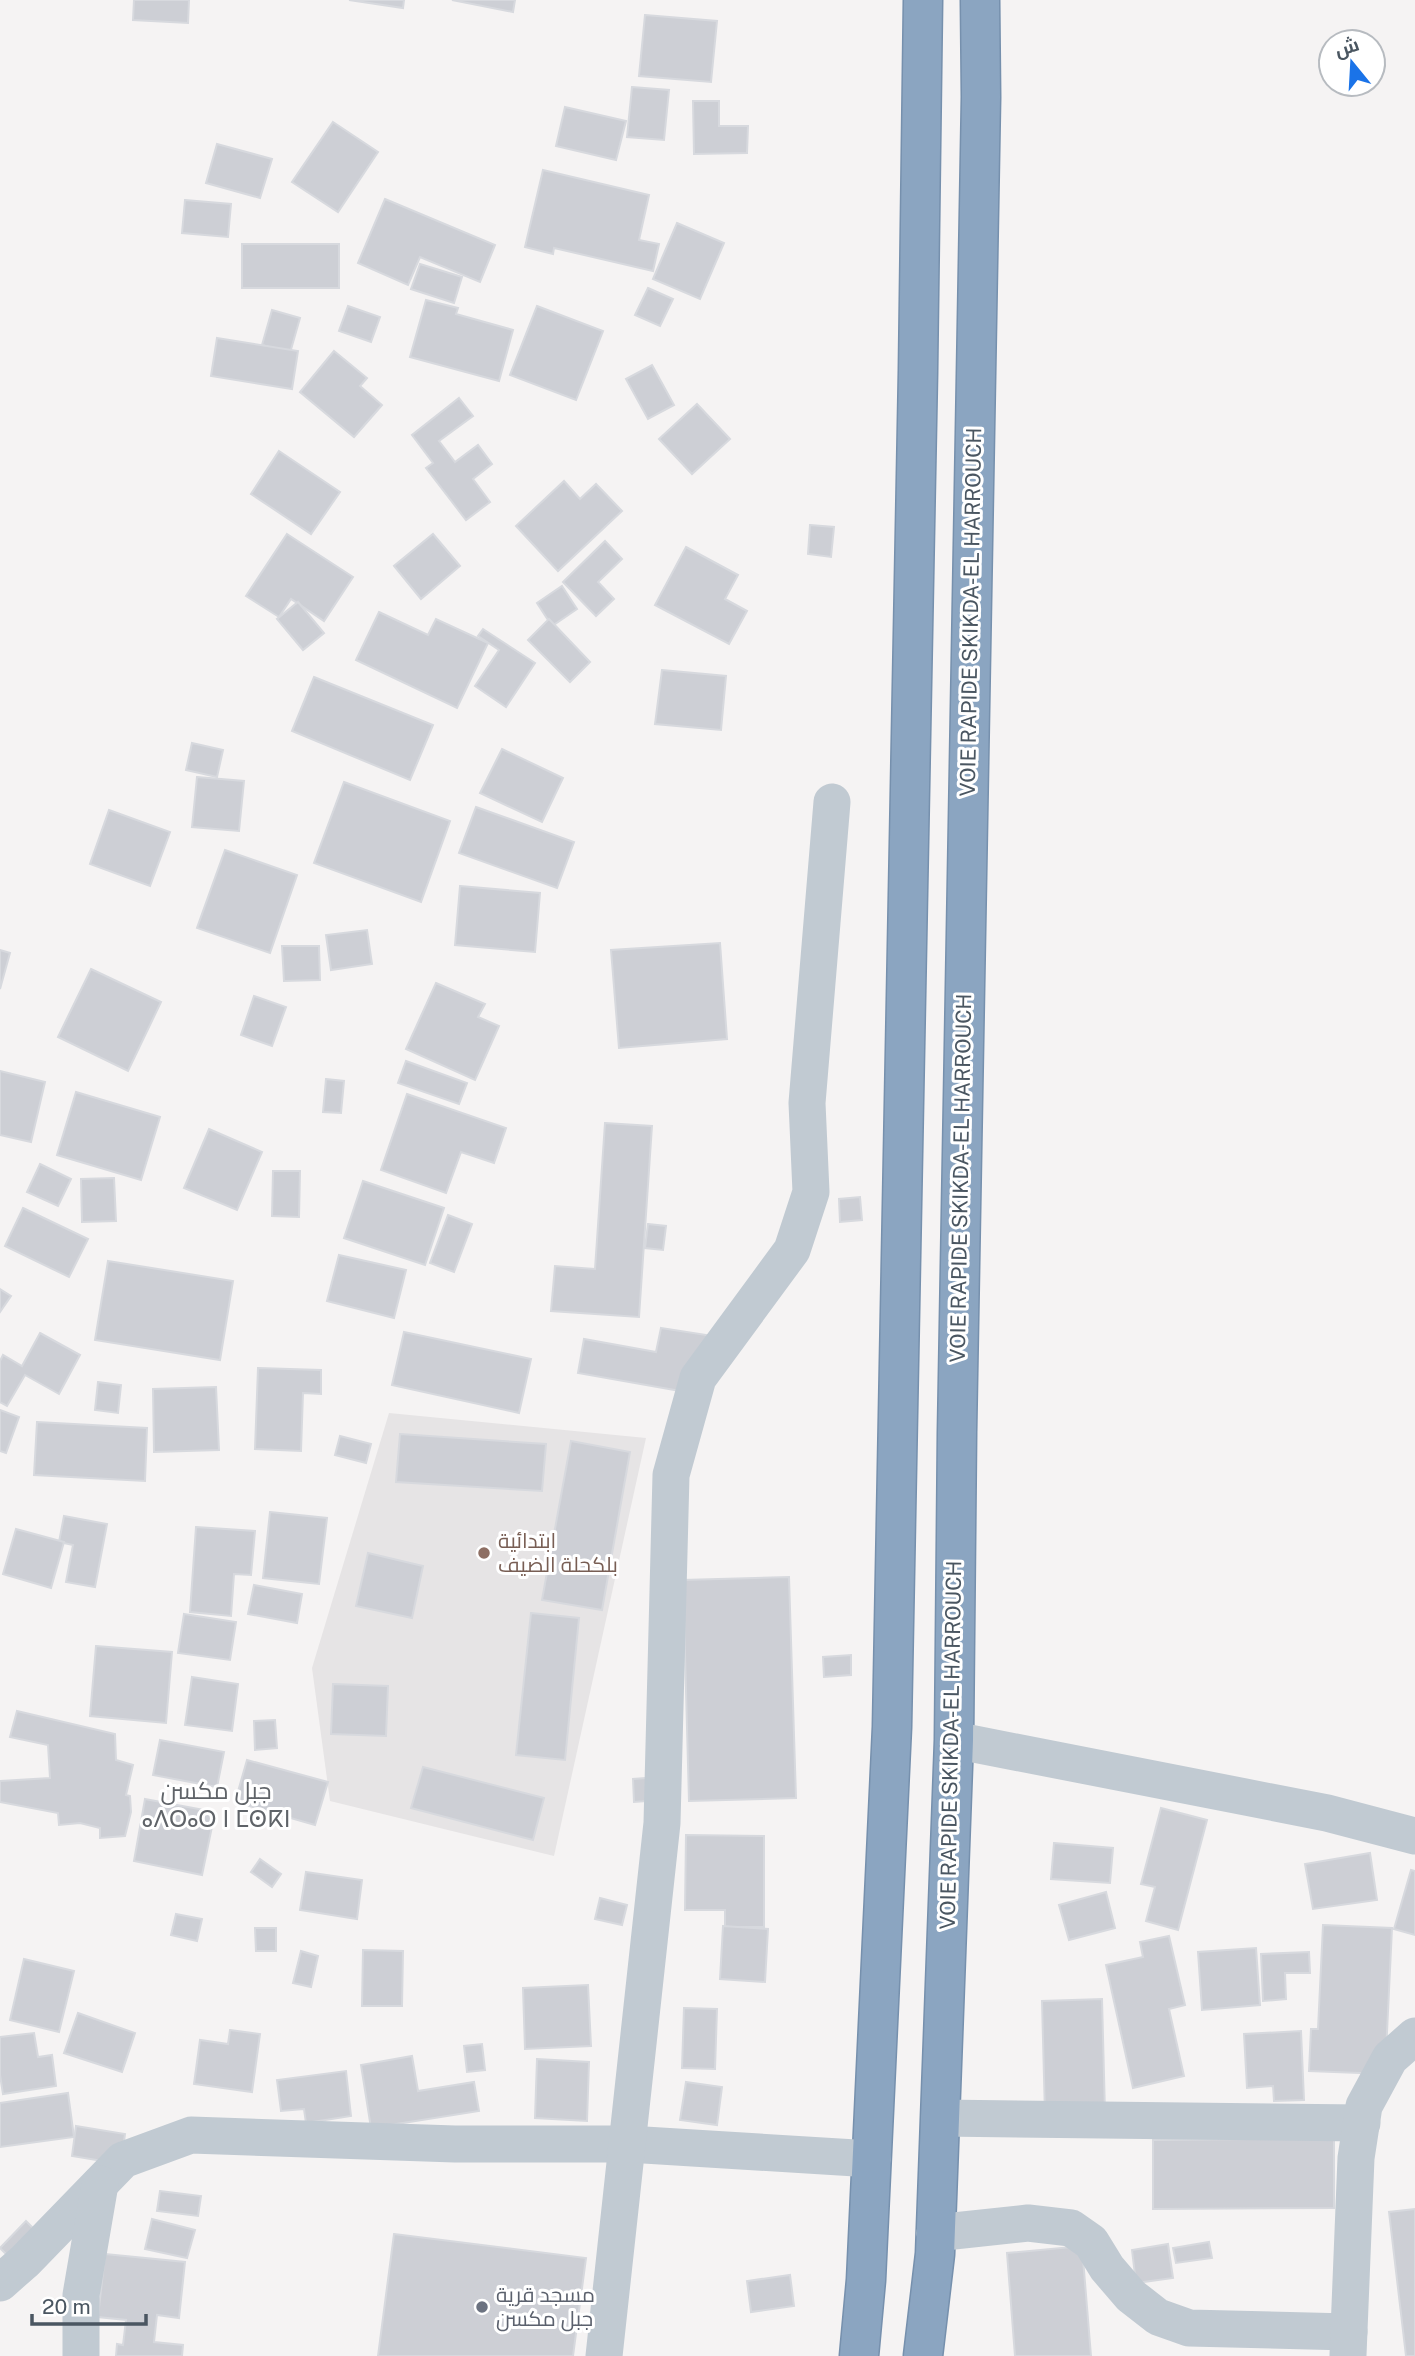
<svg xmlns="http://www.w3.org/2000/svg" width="1415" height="2356" viewBox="0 0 1415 2356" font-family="'Public Sans',Cairo,'Noto Sans Tifinagh',sans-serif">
<rect width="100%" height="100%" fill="#f5f3f3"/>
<path fill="#e6e4e5" d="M389,1413L646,1438L554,1856L330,1801L312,1668Z"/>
<g fill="#cdcfd5" stroke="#d7d9de" stroke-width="2">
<path d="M134,0H189L188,23L133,20Z"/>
<path d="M349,0H404L403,8Z"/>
<path d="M452,0H515L513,12Z"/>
<path d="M645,15L717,21L711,82L639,76Z"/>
<path d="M632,87L669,90L664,140L627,137Z"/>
<path d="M693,101H719V126H748L747,153L694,154Z"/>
<path d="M565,107L626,121L616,160L556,146Z"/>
<path d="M333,122L378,152L338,212L292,182Z"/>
<path d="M217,144L272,159L260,198L206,183Z"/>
<path d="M543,170L649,195L639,240L659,244L653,271L554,248L553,254L525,247Z"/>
<path d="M385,199L495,245L480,282L420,257L408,285L358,263Z"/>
<path d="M185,200L231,204L228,237L182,233Z"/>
<path d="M677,223L724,243L700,299L653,279Z"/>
<rect x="242" y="244" width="97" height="44"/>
<path d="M420,264L462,277L454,303L411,289Z"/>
<path d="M648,288L673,299L660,326L635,315Z"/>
<path d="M426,300L458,308L456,314L513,330L499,381L410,357Z"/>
<path d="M348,306L380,317L371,342L339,331Z"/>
<path d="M537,306L603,331L576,400L510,375Z"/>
<path d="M272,310L300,318L290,353L262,345Z"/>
<path d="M217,338L298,351L292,389L211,376Z"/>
<path d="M334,351L367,378L360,386L382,405L354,437L300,392Z"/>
<path d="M652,365L674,405L648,419L626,379Z"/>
<path d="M459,398L473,416L439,441L455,462L478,445L492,464L473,479L490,502L466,520L426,468L433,463L412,435Z"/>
<path d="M697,404L730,439L692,474L659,439Z"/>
<path d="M279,451L340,492L311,534L251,494Z"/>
<path d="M564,481L580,499L596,484L622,511L558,571L516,526Z"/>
<path d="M810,525L834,527L831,557L808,554Z"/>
<path d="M287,534L353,577L324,621L291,599L279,617L246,596Z"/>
<path d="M433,534L460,566L421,599L394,566Z"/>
<path d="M605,541L622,559L598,582L614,599L596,616L563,582Z"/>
<path d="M686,547L738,575L725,599L747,611L729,644L655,605Z"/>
<path d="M562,586L577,609L552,626L537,603Z"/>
<path d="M298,602L324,633L303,650L277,619Z"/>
<path d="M379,612L428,635L436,619L488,643L457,708L356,660Z"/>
<path d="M549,619L590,662L570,682L528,640Z"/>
<path d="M483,629L535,663L506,707L475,686L499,650L478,636Z"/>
<path d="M662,670L726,676L721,730L655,724Z"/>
<path d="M314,677L433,725L410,780L292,731Z"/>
<path d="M192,743L223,750L217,777L186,770Z"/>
<path d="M502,749L563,778L542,822L480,793Z"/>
<path d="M197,777L244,781L239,831L192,827Z"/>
<path d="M344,782L450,821L421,902L314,863Z"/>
<path d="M476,807L574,842L557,888L459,853Z"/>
<path d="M109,810L170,832L150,886L90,864Z"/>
<path d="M225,850L297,875L270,953L197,928Z"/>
<path d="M460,886L540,893L535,952L455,945Z"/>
<path d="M367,930L372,964L331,970L326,935Z"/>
<path d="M720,943L727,1039L619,1048L611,950Z"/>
<path d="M282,946H319L320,980L284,981Z"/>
<path d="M0,950L10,953L0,989Z"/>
<path d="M91,969L161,1002L128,1071L58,1037Z"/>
<path d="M436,983L485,1004L478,1017L499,1026L475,1080L406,1049Z"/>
<path d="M254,996L286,1007L272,1046L241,1035Z"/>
<path d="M406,1061L467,1083L459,1104L398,1083Z"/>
<path d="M0,1071L45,1082L31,1142L0,1135Z"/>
<path d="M326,1079L344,1081L341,1113L323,1112Z"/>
<path d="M76,1092L160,1117L141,1180L57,1155Z"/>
<path d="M407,1094L506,1128L494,1163L461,1152L446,1193L381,1170Z"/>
<path d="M605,1123L652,1126L639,1317L551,1311L555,1266L595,1269Z"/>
<path d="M209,1129L262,1152L237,1210L184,1188Z"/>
<path d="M40,1164L71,1179L58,1206L27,1192Z"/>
<path d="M273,1171H300L299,1217L272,1216Z"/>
<path d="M114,1178L116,1221L82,1222L81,1179Z"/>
<path d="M363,1181L444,1208L425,1265L344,1238Z"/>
<path d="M860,1197L862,1220L840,1222L839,1199Z"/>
<path d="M23,1208L88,1239L69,1277L5,1246Z"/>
<path d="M448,1215L472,1224L454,1272L430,1263Z"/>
<path d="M648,1224L666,1226L663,1250L645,1248Z"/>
<path d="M339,1255L406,1270L394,1318L327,1301Z"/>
<path d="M108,1261L233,1281L220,1360L95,1340Z"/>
<path d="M0,1289L11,1296L0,1312Z"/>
<path d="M661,1328L713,1336L703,1395L578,1373L584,1339L656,1352Z"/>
<path d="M404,1332L531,1359L519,1413L392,1385Z"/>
<path d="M40,1333L80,1355L59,1394L25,1375L7,1406L0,1402V1361L3,1355L22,1366Z"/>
<path d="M258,1368L321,1370V1394L303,1393L301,1451L255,1449Z"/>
<path d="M98,1382L121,1385L118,1413L95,1410Z"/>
<path d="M216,1387L219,1450L154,1452L153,1389Z"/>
<path d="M0,1410L19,1417L6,1453L0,1451Z"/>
<path d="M37,1422L147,1428L145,1481L34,1475Z"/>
<path d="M400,1434L546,1444L542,1491L396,1482Z"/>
<path d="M340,1436L371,1444L366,1463L335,1455Z"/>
<path d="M571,1441L630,1452L602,1610L542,1600Z"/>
<path d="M270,1512L327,1518L319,1584L263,1578Z"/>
<path d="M64,1516L107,1524L95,1587L66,1582L73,1545L59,1542Z"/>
<path d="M196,1527L255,1531L251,1575L234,1574L231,1616L190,1612Z"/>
<path d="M16,1529L64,1542L51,1588L3,1574Z"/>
<path d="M368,1553L423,1566L412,1618L356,1606Z"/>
<path d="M789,1577L796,1798L689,1801L683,1580Z"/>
<path d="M254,1585L302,1594L297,1623L248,1614Z"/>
<path d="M531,1613L579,1618L565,1760L516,1755Z"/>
<path d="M184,1614L236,1622L230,1660L178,1653Z"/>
<path d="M96,1646L172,1652L166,1723L90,1716Z"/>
<path d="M851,1655V1675L824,1677L823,1657Z"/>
<path d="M192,1677L238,1684L232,1731L185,1725Z"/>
<path d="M333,1684L388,1686L386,1736L331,1734Z"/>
<path d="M17,1711L115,1734L116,1760L133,1765L126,1795L130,1796L131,1812L125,1836L100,1838V1828L80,1823L59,1825L58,1813L0,1802V1781L50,1778L48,1745L10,1737Z"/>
<path d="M275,1720L277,1748L255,1750L254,1721Z"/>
<path d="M160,1740L224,1752L217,1787L153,1775Z"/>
<path d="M247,1760L328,1782L315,1825L235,1802Z"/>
<path d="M423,1767L544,1798L533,1840L411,1808Z"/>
<path d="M659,1777L660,1800L634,1802L633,1779Z"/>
<path d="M145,1799L215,1812L202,1875L134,1861Z"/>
<path d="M1161,1808L1207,1820L1178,1930L1146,1921L1155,1887L1141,1884Z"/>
<path d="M686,1835L764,1836V1927H725V1910H685Z"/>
<path d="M1054,1843L1113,1848L1110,1883L1051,1879Z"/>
<path d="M1370,1853L1377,1900L1313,1909L1305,1864Z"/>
<path d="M260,1859L281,1874L272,1887L251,1872Z"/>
<path d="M1411,1870L1415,1871V1935L1394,1929Z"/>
<path d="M306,1872L362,1880L357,1919L300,1910Z"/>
<path d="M1106,1892L1115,1928L1069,1940L1059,1905Z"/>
<path d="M600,1898L627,1905L622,1925L595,1919Z"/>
<path d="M176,1914L202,1919L197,1941L171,1935Z"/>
<path d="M1323,1925L1392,1928L1385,2074L1309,2071L1311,2029H1318Z"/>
<path d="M723,1926L768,1929L765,1982L720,1979Z"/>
<path d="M255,1928H276V1951H256Z"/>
<path d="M1169,1936L1185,2005L1169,2009L1184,2076L1133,2088L1106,1965L1143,1957L1140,1942Z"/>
<path d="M1256,1948L1260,2005L1202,2010L1198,1952Z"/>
<path d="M363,1950L403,1951L402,2006H362Z"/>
<path d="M301,1951L318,1956L311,1987L293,1983Z"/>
<path d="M1309,1952L1310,1973H1285L1286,1999L1263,2001L1261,1954Z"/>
<path d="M24,1959L74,1971L59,2032L10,2020Z"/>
<path d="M588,1985L591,2046L525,2049L523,1988Z"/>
<path d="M1102,1999L1105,2113L1045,2115L1042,2001Z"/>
<path d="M684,2008L717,2009L715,2069L682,2068Z"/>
<path d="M78,2013L135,2033L122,2072L64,2053Z"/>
<path d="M230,2030L260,2034L252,2092L194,2084L200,2040L228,2044Z"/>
<path d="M1301,2031L1304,2100L1274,2101L1273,2086L1247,2088L1244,2034Z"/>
<path d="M34,2033L38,2057L52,2055L56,2086L3,2094L0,2075V2037Z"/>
<path d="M482,2044L485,2070L467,2072L464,2046Z"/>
<path d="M412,2056L418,2091L474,2082L479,2111L371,2128L361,2065Z"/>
<path d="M537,2059L589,2062L587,2121L535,2118Z"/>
<path d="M346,2071L351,2116L306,2123L304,2109L281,2111L277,2080Z"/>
<path d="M686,2082L722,2087L717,2125L680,2120Z"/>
<path d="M68,2093L74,2137L0,2147V2103Z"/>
<path d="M76,2126L125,2134L121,2164L72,2156Z"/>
<path d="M1334,2138V2208L1153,2209V2140Z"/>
<path d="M160,2191L201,2196L198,2216L157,2211Z"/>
<path d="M1415,2209V2356H1406L1389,2212Z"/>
<path d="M152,2219L195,2230L187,2258L145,2249Z"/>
<path d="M26,2221L41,2236L15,2263L0,2248Z"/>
<path d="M394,2234L586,2258L573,2356H378Z"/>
<path d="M1209,2242L1212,2258L1176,2263L1173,2248Z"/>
<path d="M1168,2244L1173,2278L1136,2283L1132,2250Z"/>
<path d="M1082,2246L1091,2356H1015L1007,2253Z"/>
<path d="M105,2254L185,2262L179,2318L157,2315L154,2342L183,2345L182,2356H116L117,2344L123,2345L126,2320L98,2317Z"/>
<path d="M790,2275L794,2306L751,2312L747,2281Z"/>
</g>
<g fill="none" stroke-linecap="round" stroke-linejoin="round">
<g stroke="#7690ad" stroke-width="41">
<g id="highway">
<path d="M859,2356L866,2280L892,1727L918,371L923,0"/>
<path d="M923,2356L935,2254L954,1740L957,1432L981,97L980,0"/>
</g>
</g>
<g stroke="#c1cad2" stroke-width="37">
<path d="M954,1740L1327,1813L1415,1836"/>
<path d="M940,2118L1362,2123"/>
<path d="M935,2233L1028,2223L1071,2228L1091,2242L1107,2268L1131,2296L1158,2317L1189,2328L1349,2332"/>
<path d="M0,2283L25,2261L123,2160L191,2135L455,2144H628L872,2159"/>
<path d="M1348,2355L1356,2158L1364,2106L1390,2058L1415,2036"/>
<path d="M81,2356V2295L100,2184"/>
<path d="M604,2356L662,1823L671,1475L698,1378L792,1250L811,1192L807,1103L832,802"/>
</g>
<use href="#highway" stroke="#8ba5c1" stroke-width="38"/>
</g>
<circle fill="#8d6e63" stroke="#fff" stroke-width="2.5" cx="484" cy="1553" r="7"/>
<circle fill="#6b7280" stroke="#fff" stroke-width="2.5" cx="482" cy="2307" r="7"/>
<g text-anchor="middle" stroke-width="6" stroke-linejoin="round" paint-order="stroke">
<g font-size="21" fill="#4a5661" stroke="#fff">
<text transform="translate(971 612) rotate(-89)" y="7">VOIE RAPIDE SKIKDA-EL HARROUCH</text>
<text transform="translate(961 1178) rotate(-89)" y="7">VOIE RAPIDE SKIKDA-EL HARROUCH</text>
<text transform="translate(951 1745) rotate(-89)" y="7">VOIE RAPIDE SKIKDA-EL HARROUCH</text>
</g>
<g font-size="21" fill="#785e54" stroke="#fff" text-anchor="start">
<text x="498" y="1548">ابتدائية<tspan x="498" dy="24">بلكحلة الضيف</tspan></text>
</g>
<g font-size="21" fill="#5b616d" stroke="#fff" text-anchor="start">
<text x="496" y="2302">مسجد قرية<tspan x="496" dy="24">جبل مكسن</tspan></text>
</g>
<g font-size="24" fill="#5f6368" stroke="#fff">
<text x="216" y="1799">جبل مكسن<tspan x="216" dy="28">ⴰⴷⵔⴰⵔ ⵏ ⵎⵙⴽⵏ</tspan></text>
</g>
</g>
<g transform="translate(1352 63) rotate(342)"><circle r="33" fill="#ffffff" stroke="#b7bbc0" stroke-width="2"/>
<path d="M0-5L12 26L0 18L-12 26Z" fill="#1a73e8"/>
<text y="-10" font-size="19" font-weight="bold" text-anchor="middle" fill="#4a5661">ش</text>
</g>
<path d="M32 2314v10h114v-10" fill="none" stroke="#4a5661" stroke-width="3.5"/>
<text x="42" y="2314" font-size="21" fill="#4a5661" stroke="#ffffff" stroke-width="5" paint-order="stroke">20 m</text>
</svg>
